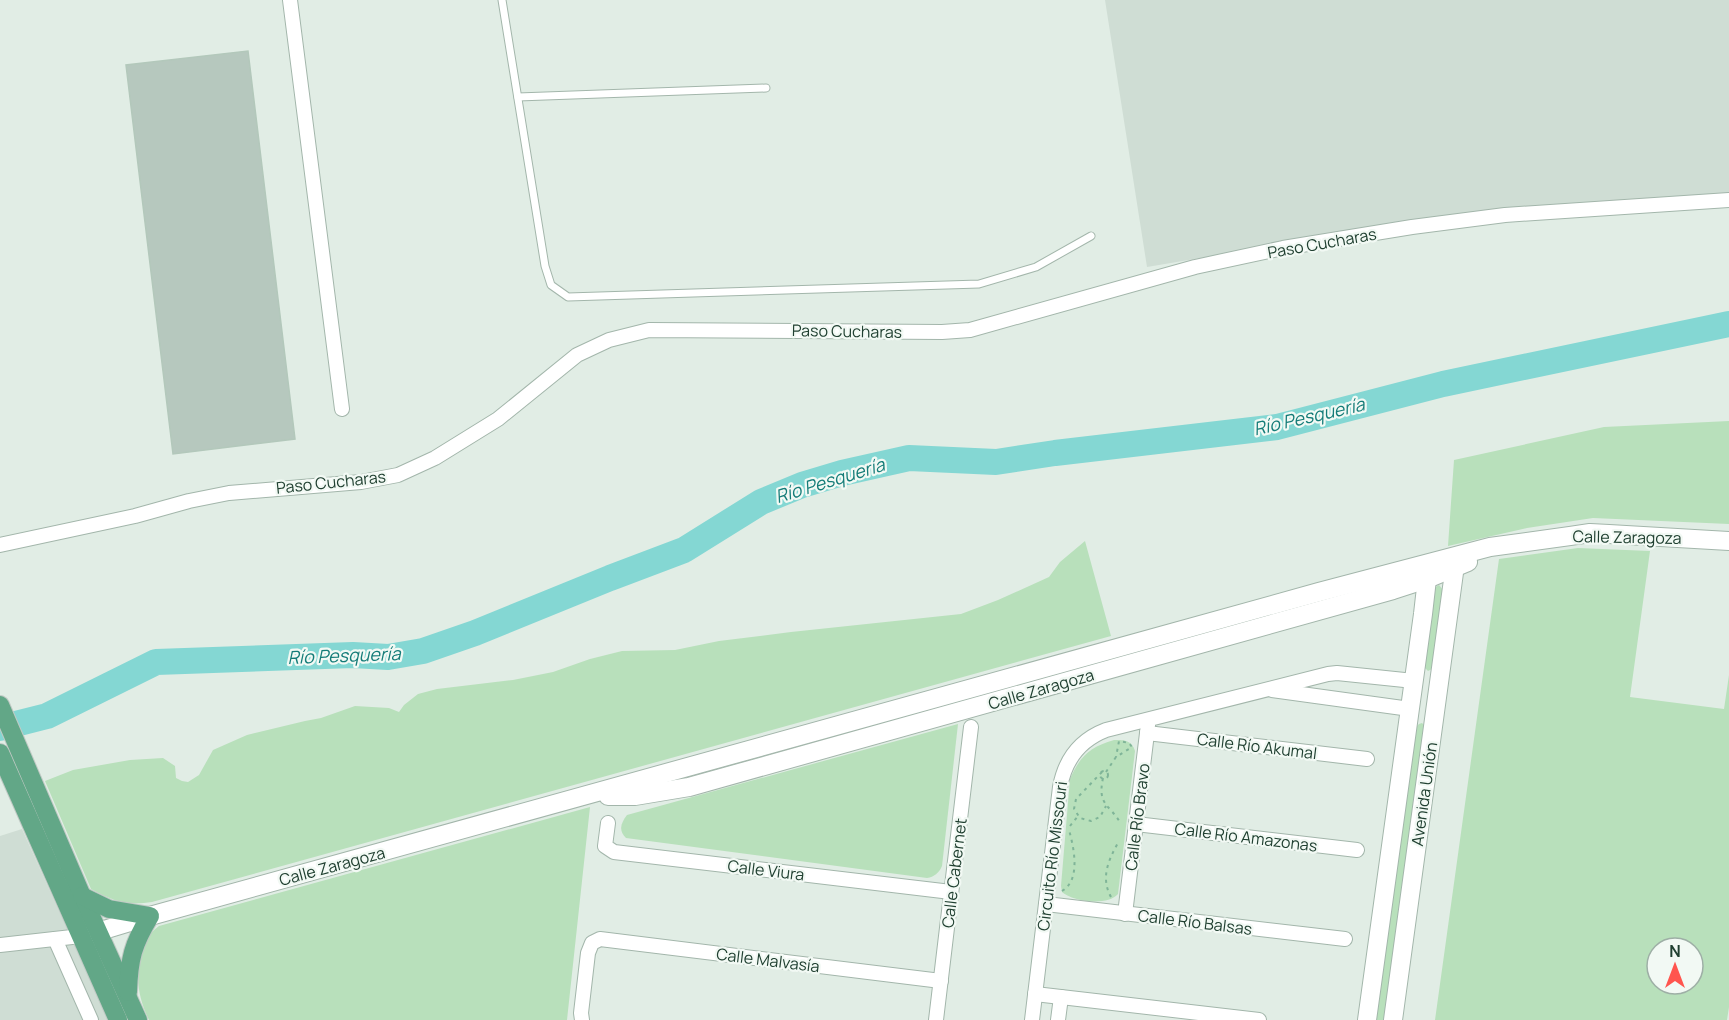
<svg xmlns="http://www.w3.org/2000/svg" width="1729" height="1020" viewBox="0 0 1729 1020" font-family="Manrope,sans-serif">
<rect width="100%" height="100%" fill="#e1ede5"/>
<g fill="#cfddd4">
<path d="M1105,0H1729V198L1486,210L1147,267Z"/>
<path d="M22,829L108,1020H0V836Z"/>
</g>
<g fill="#b8e0bb" fill-rule="evenodd">
<path d="M1729,421V524L1593,518L1527,528L1448,546L1454,460L1604,427Z"/>
<path d="M1085,541L1111,636L152,902C127,906 113,901 91,889L45,781L73,770L130,760L163,758L175,766L176,778L182,781L188,782L199,775L213,750L247,735L305,721L321,718L355,706L389,708L399,712L404,705L418,694L437,689L513,680L553,672L590,659L622,651L675,650L719,641L791,632L961,614L998,600L1049,577L1060,562Z"/>
<path d="M1578,548L1650,551L1630,697L1724,709L1729,675V1007L1727,1020H1435L1499,559ZM1657,948H1693V984H1657Z"/>
<path d="M1439,585L1443,590L1432,669L1428,671L1424,667L1434,589L1437,586Z"/>
<path d="M1422,723L1425,726L1385,1020H1376L1416,727L1419,724Z"/>
<path d="M958,724L942,866C939,873 934,877 927,878L626,838C618,830 621,823 627,815Z"/>
<path d="M1114,740C1125,740 1131,740 1135,751L1118,894C1108,906 1073,902 1062,892L1061,886L1070,779C1080,756 1090,747 1114,740Z"/>
<path d="M590,807L567,1020H149C139,999 135,980 141,957C144,942 147,935 159,926Z"/>
</g>
<g fill="none" stroke-linecap="round" stroke-linejoin="round">
<path stroke="#84d7d3" stroke-width="26" d="M0,728L47,716L156,662L353,655L388,657L423,651L475,633L610,578L684,550L761,502L802,485L842,473L909,458L996,462L1055,453L1277,427L1443,384L1729,324"/>
</g>
<path fill="#b6c8be" stroke="#b3c8bb" stroke-width="1.5" d="M248,51L295,439L173,454L126,65Z"/>
<g fill="none" stroke-linecap="round" stroke-linejoin="round">
<g stroke="#a3b6ab" stroke-width="9">
<g id="service">
<path d="M502,0L545,266L551,285L568,297L979,284L1036,267L1091,236"/>
<path d="M518,97L766,88"/>
</g>
</g>
<g stroke="#a3b6ab" stroke-width="16">
<g id="minor">
<path d="M290,0L342,409"/>
<path d="M0,545L135,516L189,501L229,493L361,482L398,475L435,458L498,419L577,355L609,340L649,330L942,332L970,330L1195,267L1283,248L1412,227L1505,215L1729,200"/>
<path d="M1272,690L1410,709"/>
<path d="M1147,733L1367,759"/>
<path d="M608,823L605,846L614,852L951,892"/>
<path d="M1136,824L1357,850"/>
<path d="M1046,904L1345,939"/>
<path d="M1125,914L1148,725"/>
<path d="M55,939L91,1020"/>
<path d="M0,945L81,936"/>
<path d="M1035,994L1259,1020"/>
<path d="M582,1020L581,1013L588,953L592,943L600,939L941,981"/>
<path d="M936,1020L971,727"/>
<path d="M1032,1020L1060,787C1065,760 1080,740 1106,730L1328,674L1337,673L1414,681"/>
<path d="M1058,1020L1061,997"/>
</g>
</g>
<g stroke="#a3b6ab" stroke-width="20">
<g id="tertiary">
<path d="M608,796H635L689,787L1393,590L1427,579L1468,562"/>
<path d="M84,936L150,916L1319,592L1490,547L1570,536L1590,533L1609,534L1729,541"/>
<path d="M1367,1020L1423,614L1428,570"/>
<path d="M1393,1020L1456,558"/>
</g>
</g>
<g stroke="#c1cac5" stroke-width="20">
<g id="primary">
<path d="M0,705L82,896L138,1020"/>
<path d="M0,753L118,1020"/>
<path d="M82,896L109,909L150,916C133,944 129,959 128,992"/>
</g>
</g>
<g stroke="#7fb498" stroke-width="2" stroke-dasharray="3 4.5" stroke-linecap="butt">
<circle cx="1104" cy="775" r="4"/>
<path d="M1102,772L1076,799L1074,809L1080,818L1091,821L1100,817L1106,806"/>
<path d="M1106,772L1116,757L1132,747L1129,743L1119,741L1116,757"/>
<path d="M1103,778C1097,806 1110,804 1121,824"/>
<path d="M1070,826L1078,816"/>
<path d="M1062,891C1081,880 1074,848 1069,830"/>
<path d="M1111,897C1100,877 1109,859 1119,841"/>
</g>
<use href="#service" stroke="#fff" stroke-width="7"/>
<use href="#minor" stroke="#fff" stroke-width="14"/>
<use href="#tertiary" stroke="#fff" stroke-width="18"/>
<use href="#primary" stroke="#62a787" stroke-width="18"/>
</g>
<g text-anchor="middle" stroke-width="4.5" stroke-linejoin="round" paint-order="stroke">
<g font-size="16" fill="#204031" stroke="#f2f9f4">
<text transform="translate(1322 243) rotate(-10)" y="6">Paso Cucharas</text>
<text transform="translate(847 331) rotate(1)" y="6">Paso Cucharas</text>
<text transform="translate(331 482) rotate(-6)" y="6">Paso Cucharas</text>
<text transform="translate(1627 537) rotate(1)" y="6">Calle Zaragoza</text>
<text transform="translate(1041 689) rotate(-16)" y="6">Calle Zaragoza</text>
<text transform="translate(1257 746) rotate(7)" y="6">Calle Río Akumal</text>
<text transform="translate(1424 794) rotate(-82)" y="6">Avenida Unión</text>
<text transform="translate(1137 817) rotate(-83)" y="6">Calle Río Bravo</text>
<text transform="translate(1246 837) rotate(7)" y="6">Calle Río Amazonas</text>
<text transform="translate(1052 856) rotate(-83)" y="6">Circuito Río Missouri</text>
<text transform="translate(332 866) rotate(-15)" y="6">Calle Zaragoza</text>
<text transform="translate(766 870) rotate(7)" y="6">Calle Viura</text>
<text transform="translate(954 873) rotate(-83)" y="6">Calle Cabernet</text>
<text transform="translate(1195 922) rotate(7)" y="6">Calle Río Balsas</text>
<text transform="translate(768 960) rotate(7)" y="6">Calle Malvasía</text>
</g>
<g font-size="18" font-style="italic" fill="#147c78" stroke="#f2f9f4">
<text transform="translate(1309 417) rotate(-13)" y="6">Río Pesquería</text>
<text transform="translate(830 481) rotate(-17)" y="6">Río Pesquería</text>
<text transform="translate(344 656) rotate(-2)" y="6">Río Pesquería</text>
</g>
</g>
<g transform="translate(1675 966)"><circle r="28" fill="#f2f9f4" stroke="#9eafa6" stroke-width="1.5"/>
<path d="M0-4.5L10 22L0 15L-10 22Z" fill="#ff554e"/>
<text y="-9" font-size="16" font-weight="bold" text-anchor="middle" fill="#204031">N</text>
</g>
</svg>
